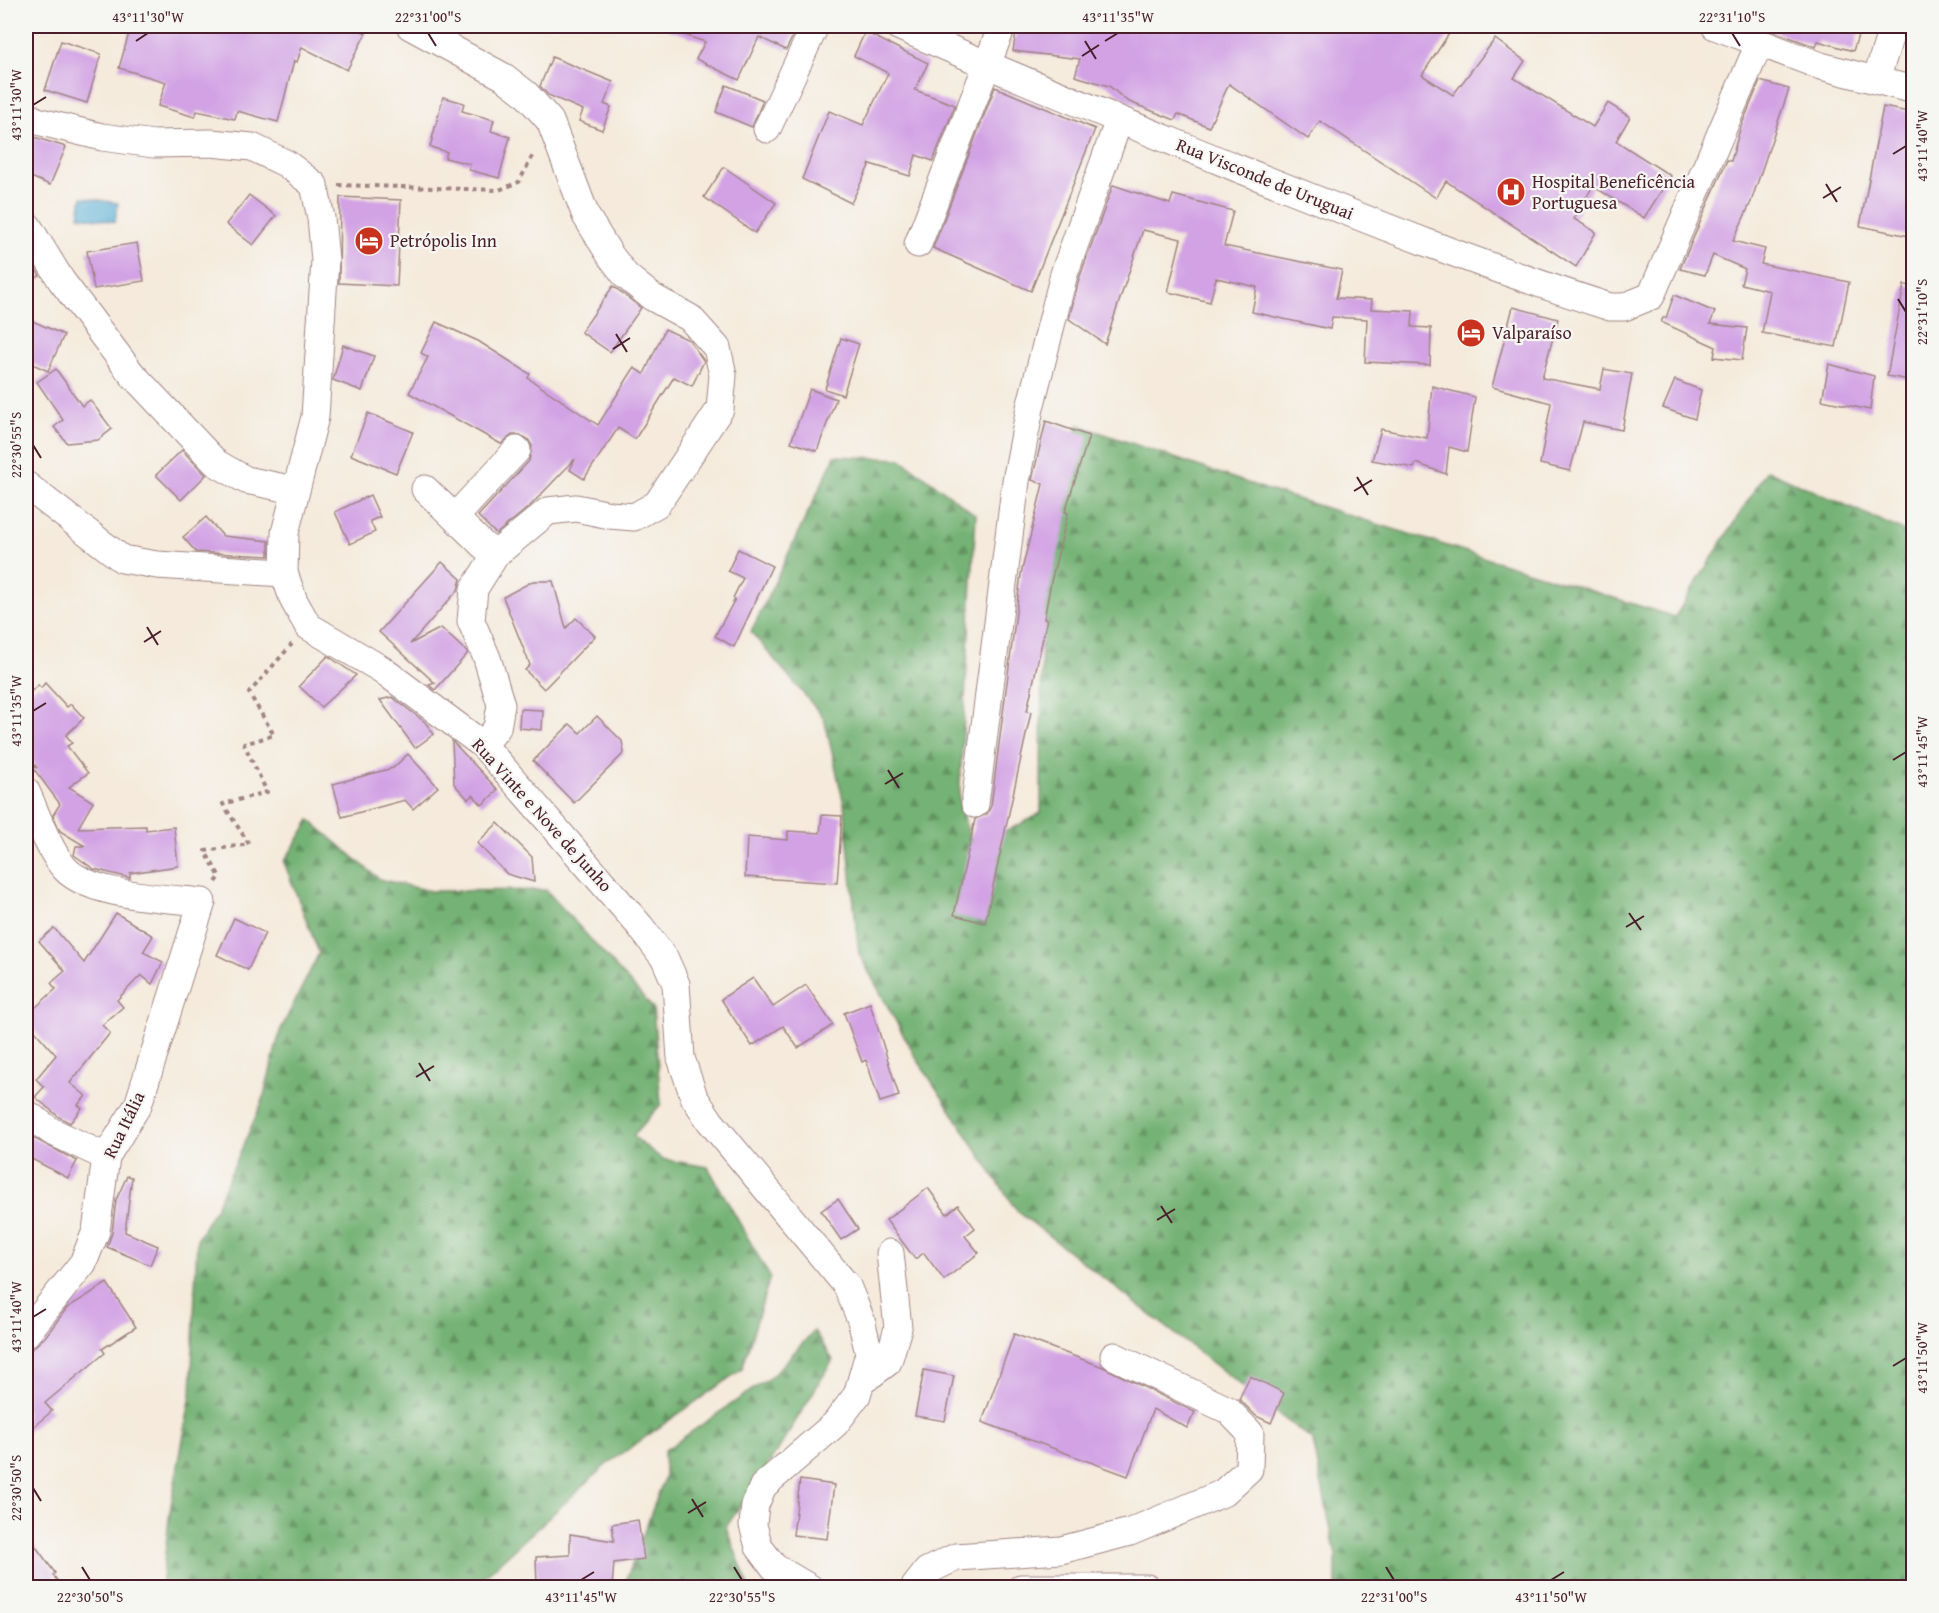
<svg xmlns="http://www.w3.org/2000/svg" width="1939" height="1613" viewBox="0 0 1939 1613" font-family="'Gentium Book Plus',serif">
<defs>
<pattern id="forest-firs" width="22" height="20" patternUnits="userSpaceOnUse" patternTransform="scale(1.5)"><rect width="22" height="20" fill="#74b274"/><path d="M5 1l3.5 6h-7zM16 11l3.5 6h-7z" fill="#61905f"/></pattern>
</defs>
<rect width="100%" height="100%" fill="#f6f6f2"/>
<filter id="ink" filterUnits="userSpaceOnUse"><feTurbulence type="fractalNoise" baseFrequency=".0167" numOctaves="2"/><feDisplacementMap in="SourceGraphic" scale="12" xChannelSelector="R" yChannelSelector="G"/><feConvolveMatrix kernelMatrix="1 2 1 2 8 2 1 2 1" color-interpolation-filters="sRGB"/></filter>
<filter id="wash" filterUnits="userSpaceOnUse"><feTurbulence type="fractalNoise" baseFrequency=".008" numOctaves="4" result="noise"/><feDisplacementMap in="SourceGraphic" scale="24" xChannelSelector="R" yChannelSelector="G"/><feGaussianBlur stdDeviation="1.35" result="paint"/><feColorMatrix in="noise" values="0 0 0 0 0 0 0 0 0 0 0 0 0 0 0 0 0 1.4 0 .05"/><feComposite in="paint" operator="in"/></filter>
<g filter="url(#wash)">
<rect width="100%" height="100%" fill="#f5eadb"/>
<g fill="url(#forest-firs)" stroke="#5f6850" stroke-width="1.5">
<path d="M1078,425L1265,489L1675,617L1767,470L1913,535V1587H1336V1556L1313,1441L1017,1211L915,1056L859,954L844,804L824,718L751,632L835,456L901,459L976,515L959,801L973,849L1041,813L1042,566Z"/>
<path d="M310,820L379,879L430,891L546,890L653,1008L661,1104L633,1136L662,1159L708,1167L770,1277L742,1369L606,1465L473,1587H161L170,1511L191,1395L197,1239L216,1207L263,1100L280,1031L319,953L284,862Z"/>
<path d="M814,1331L833,1360L778,1450L726,1527L749,1587L623,1588L665,1476L664,1451L772,1376Z"/>
</g>
<path fill="#58aed5" stroke="#516680" stroke-width="1.5" d="M82,197L118,203L115,222L79,216Z"/>
<g id="blocks">
<g fill="#d2a2e4">
<path d="M131,26H151L178,33L181,26H352L366,33L347,70L302,47L297,62L294,61L278,122L237,111L235,119L197,111L195,117L158,106L166,82L119,68Z"/>
<path d="M668,26H798L786,50L759,37L739,80L696,59L705,42L667,29Z"/>
<path d="M1017,26H1124L1143,31L1144,26H1454L1422,75L1453,95L1495,39L1525,61L1514,78L1593,127L1608,103L1630,117L1616,141L1671,176L1644,218L1593,186L1574,219L1596,232L1576,267L1446,181L1436,198L1320,121L1308,139L1229,84L1209,127L1178,114L1175,120L1127,101L1109,86L1075,76L1080,59L1013,51Z"/>
<path d="M1759,26H1861L1853,51L1818,41L1816,47Z"/>
<path d="M865,32L928,63L915,90L955,105L933,161L916,155L910,176L870,164L851,203L802,179L829,111L863,125L888,73L854,56Z"/>
<path d="M61,41L101,54L87,103L45,90Z"/>
<path d="M552,57L613,82L604,104L611,107L602,130L579,121L583,110L548,95L540,86Z"/>
<path d="M1760,81L1789,89L1751,202L1733,241L1765,249L1761,264L1849,282L1836,347L1762,333L1770,291L1741,284L1745,269L1713,255L1705,275L1680,269L1727,160L1731,161L1740,129Z"/>
<path d="M726,85L763,100L752,127L716,112Z"/>
<path d="M995,87L1095,129L1031,291L933,248Z"/>
<path d="M443,97L464,103L462,111L494,120L491,131L510,137L499,178L469,170L470,164L445,158L447,152L430,147Z"/>
<path d="M1883,107L1914,113V237L1860,226Z"/>
<path d="M34,137L66,147L50,185L26,175V158Z"/>
<path d="M724,167L776,203L755,233L704,197Z"/>
<path d="M1113,185L1170,204L1173,195L1233,211L1224,246L1342,270L1336,298L1372,300L1371,309L1413,311L1412,327L1431,328L1430,365L1365,362L1367,319L1332,317L1330,329L1252,312L1257,287L1216,278L1210,302L1168,292L1181,239L1143,230L1105,344L1069,319L1079,279Z"/>
<path d="M249,195L276,216L253,245L226,224Z"/>
<path d="M340,197L401,200L397,286L339,283Z"/>
<path d="M137,243L144,281L94,289L87,251Z"/>
<path d="M28,257L40,276L26,282V258Z"/>
<path d="M1904,285L1914,286V381L1887,376Z"/>
<path d="M613,286L641,308L610,352L581,332Z"/>
<path d="M1674,295L1715,312L1710,324L1747,328L1742,360L1714,357L1716,347L1661,322L1663,318H1666Z"/>
<path d="M1513,307L1558,319L1542,378L1600,389L1604,369L1632,374L1622,430L1583,422L1570,471L1540,464L1551,403L1492,387Z"/>
<path d="M26,318L64,335L48,371L26,361Z"/>
<path d="M436,322L478,341L530,374L528,378L598,425L634,368L644,374L665,329L689,340L704,361L692,386L674,377L635,439L618,428L584,479L570,470L575,459L530,506L496,534L478,516L529,461L532,446L528,439L520,435H512L501,444L409,393L428,357L421,353Z"/>
<path d="M841,338L859,344L843,395L825,389Z"/>
<path d="M343,345L374,356L362,391L333,380Z"/>
<path d="M1829,364L1874,376L1870,410L1822,400Z"/>
<path d="M56,369L82,406L90,400L112,429L98,440L67,443L54,427L63,420L37,382Z"/>
<path d="M1675,380L1701,390L1695,419L1663,408Z"/>
<path d="M1432,386L1475,397L1467,452L1449,447L1446,474L1416,463L1414,468L1372,460L1381,429L1427,438Z"/>
<path d="M810,389L836,399L817,451L791,442Z"/>
<path d="M368,413L413,432L396,473L351,455Z"/>
<path d="M1046,421L1089,436L1065,512L1068,513L1051,582L1044,619H1047L1027,711L1031,712L985,923L954,915L975,819L987,814L991,806L1021,574L1043,484L1032,480Z"/>
<path d="M182,450L206,475L181,500L156,475Z"/>
<path d="M370,495L380,517L370,521L375,532L350,544L335,512Z"/>
<path d="M206,517L223,536L269,541V556L196,552L183,537Z"/>
<path d="M738,549L772,566L734,647L715,636L735,599L733,598L743,578L728,571Z"/>
<path d="M442,562L461,579L458,590L410,644L441,628L468,653L435,690L429,685L435,683L379,632Z"/>
<path d="M533,581H553L566,628L576,618L595,636L544,689L525,670L530,665L503,597Z"/>
<path d="M328,656L356,675L321,707L299,686Z"/>
<path d="M45,683L67,707L71,704L84,718L66,735L72,743L67,746L88,773L69,787L93,802L78,828L146,826V830L174,827L178,866L130,873V878L94,869L74,855L76,846H85L60,831L53,815L60,804L31,765L37,768L26,753V696L38,685L41,688Z"/>
<path d="M392,697L425,722L434,734L415,748L380,700Z"/>
<path d="M520,709L543,710L542,730L519,728Z"/>
<path d="M597,716L622,741L624,753L574,803L533,761L570,724L580,733Z"/>
<path d="M452,741L498,790L482,805L473,795L468,799L454,784Z"/>
<path d="M408,754L438,787L413,809L405,800L342,817L333,784L393,768Z"/>
<path d="M822,815L842,816L837,883L745,877L747,837L788,840V831L820,833Z"/>
<path d="M498,823L532,857L534,882L507,874L477,843Z"/>
<path d="M116,913L153,936L143,952L163,962L152,984L141,975L117,1000L123,1007L102,1025L110,1033L70,1083L86,1096L78,1105L82,1108L70,1123L59,1117L35,1097L44,1087L36,1079L56,1055L26,1021V1016L56,989L51,983L65,971L39,941L54,928L84,963Z"/>
<path d="M234,918L265,933L248,970L217,955Z"/>
<path d="M753,978L773,1007L806,985L833,1025L798,1048L783,1026L752,1046L721,999Z"/>
<path d="M870,1003L899,1096L880,1102L866,1060L862,1062L844,1013Z"/>
<path d="M30,1136L77,1161L68,1178L26,1156V1144Z"/>
<path d="M127,1176L132,1177L125,1232L158,1246L150,1265L107,1247L112,1233L116,1200Z"/>
<path d="M928,1188L947,1214L958,1205L975,1228L965,1236L979,1253L944,1280L924,1253L915,1259L886,1220Z"/>
<path d="M838,1199L858,1229L841,1240L821,1211Z"/>
<path d="M107,1283L136,1327L102,1349L105,1353L45,1403L52,1411L26,1433V1354L45,1337L67,1308Z"/>
<path d="M1014,1334L1103,1367L1195,1412L1187,1428L1153,1409L1128,1476L982,1422Z"/>
<path d="M924,1370L954,1376L945,1421L915,1416Z"/>
<path d="M1250,1376L1284,1393L1271,1423L1256,1416L1239,1399Z"/>
<path d="M800,1480L834,1485L827,1539L793,1535Z"/>
<path d="M638,1520L644,1559L614,1563L612,1587H537L536,1557L570,1555V1534L614,1541L612,1524Z"/>
<path d="M26,1533L55,1573L53,1575L62,1587H26Z"/>
</g>
</g>
</g>
<g filter="url(#ink)">
<use href="#blocks" fill-opacity="0" stroke="#a08483" stroke-width="1.5"/>
<g fill="none" stroke-linecap="round" stroke-linejoin="round">
<g stroke="#a08483" stroke-width="29">
<g id="minor">
<path d="M410,26L504,77L526,94L550,121L586,216L610,255L626,276L652,297L690,318L717,348L723,375L720,409L657,504L634,517L610,515L576,508L548,511L496,554L474,589L471,621L487,658L501,705L497,728L483,745"/>
<path d="M898,26C1008,75 1120,120 1232,166C1357,216 1481,266 1610,307H1624L1651,296L1759,44"/>
<path d="M1715,26L1821,66L1914,90"/>
<path d="M1876,80L1893,26"/>
<path d="M26,115L37,121L102,137L154,144L211,143L252,147L287,164L314,185L321,218L325,260L315,417L285,533L284,573L294,601L308,626L381,669L483,745L640,926L665,959L676,984L681,1058L694,1097L710,1121L847,1286L861,1320L869,1353L857,1395L835,1424L763,1486L755,1505L753,1525L759,1547L774,1567L810,1588"/>
<path d="M767,129L815,26"/>
<path d="M28,226L61,280L131,373L216,463L246,480L294,490"/>
<path d="M918,244L1002,26"/>
<path d="M26,485L122,559L157,565L284,573"/>
<path d="M425,489L484,546L496,554"/>
<path d="M455,517L517,450"/>
<path d="M26,791C37,815 46,844 62,865C84,896 165,898 202,902L138,1105L106,1157L96,1231L83,1263L26,1334"/>
<path d="M975,804L1016,481L1030,408L1064,274L1119,120"/>
<path d="M26,1113L51,1131L106,1157"/>
<path d="M861,1382L888,1362L898,1328L890,1253"/>
<path d="M914,1588L927,1571L956,1557L1061,1550L1130,1532L1223,1493L1249,1469L1250,1433L1228,1410L1114,1356"/>
<path d="M1021,1588H1147"/>
</g>
</g>
<g stroke="#a08483" stroke-width="4" stroke-dasharray="4.5 4.5" stroke-linecap="butt">
<path d="M338,185L499,190L519,182L534,153"/>
<path d="M216,882L220,877L205,851L249,844L223,804L267,792L244,744L274,735L249,693L292,644"/>
</g>
<use href="#minor" stroke="#fff" stroke-width="27"/>
</g>
</g>
<path fill="none" stroke="#4a1f2b" stroke-width="2" d="M428,33L436,46M1732,33L1740,46M136,41L148,33M1085,41L1096,59M1105,41L1118,33M1082,56L1099,45M33,105L46,97M1893,154L1906,146M1826,184L1837,202M1823,198L1841,187M1898,299L1906,312M616,334L627,352M613,349L630,338M33,445L41,458M1357,477L1368,495M1354,491L1372,480M147,627L158,645M144,642L161,631M33,711L46,703M1893,760L1906,752M888,770L899,788M885,784L903,773M1629,913L1641,930M1626,927L1644,916M419,1063L430,1081M416,1077L434,1066M1161,1206L1172,1223M1157,1220L1175,1209M33,1317L46,1309M1893,1366L1906,1358M33,1488L41,1501M692,1499L703,1517M688,1513L706,1502M82,1567L90,1580M734,1567L742,1580M1386,1567L1394,1580M581,1580L594,1572M1551,1580L1564,1572"/>
<defs>
<g id="hospital-disc" transform="scale(1.5)"><circle r="9.5" fill="#c8321e" stroke="#f6f6f2"/><path d="M-5-5h3v3.5h4V-5h3V5h-3V1.5h-4V5h-3Z" fill="#fff"/></g>
<g id="hotel-disc" transform="scale(1.5)"><circle r="9.5" fill="#c8321e" stroke="#f6f6f2"/><path d="M-6-4.5h1.5V1H6V5H4.5V3h-9V5H-6ZM-4 0a1.8 1.8 0 1 1 3.6 0ZM.5 0V-2.5h3Q6-2.5 6 0Z" fill="#fff"/></g>
</defs>
<g fill-rule="evenodd">
<use href="#hospital-disc" x="1511" y="192"/>
<use href="#hotel-disc" x="369" y="241"/>
<use href="#hotel-disc" x="1471" y="333"/>
</g>
<g text-anchor="middle" stroke-width="4.5" stroke-linejoin="round" paint-order="stroke">
<g font-size="18" fill="#4a1f2b" stroke="#f6f6f2">
<text transform="translate(1265 179) rotate(22)" y="6">Rua Visconde de Uruguai</text>
<text transform="translate(542 815) rotate(48)" y="6">Rua Vinte e Nove de Junho</text>
<text transform="translate(124 1125) rotate(-64)" y="6">Rua Itália</text>
</g>
<g font-size="18" fill="#4a1f2b" stroke="#f6f6f2" text-anchor="start">
<text x="1532" y="188">Hospital Beneficência<tspan x="1532" dy="21">Portuguesa</tspan></text>
<text x="390" y="247">Petrópolis Inn</text>
<text x="1492" y="339">Valparaíso</text>
</g>
</g>
<rect width="1939" height="1613" fill="none" stroke="#f6f6f2" stroke-width="66"/>
<rect x="33" y="33" width="1873" height="1547" fill="none" stroke="#4a1f2b" stroke-width="2"/>
<g font-size="15" text-anchor="middle" fill="#4a1f2b">
<text x="148" y="22">43°11'30"W</text>
<text x="428" y="22">22°31'00"S</text>
<text x="1118" y="22">43°11'35"W</text>
<text x="1732" y="22">22°31'10"S</text>
<text transform="translate(16 105) rotate(-90)" y="5">43°11'30"W</text>
<text transform="translate(1922 146) rotate(-90)" y="5">43°11'40"W</text>
<text transform="translate(1922 312) rotate(-90)" y="5">22°31'10"S</text>
<text transform="translate(16 445) rotate(-90)" y="5">22°30'55"S</text>
<text transform="translate(16 711) rotate(-90)" y="5">43°11'35"W</text>
<text transform="translate(1922 752) rotate(-90)" y="5">43°11'45"W</text>
<text transform="translate(16 1317) rotate(-90)" y="5">43°11'40"W</text>
<text transform="translate(1922 1358) rotate(-90)" y="5">43°11'50"W</text>
<text transform="translate(16 1488) rotate(-90)" y="5">22°30'50"S</text>
<text x="90" y="1602">22°30'50"S</text>
<text x="581" y="1602">43°11'45"W</text>
<text x="742" y="1602">22°30'55"S</text>
<text x="1394" y="1602">22°31'00"S</text>
<text x="1551" y="1602">43°11'50"W</text>
</g>
</svg>
